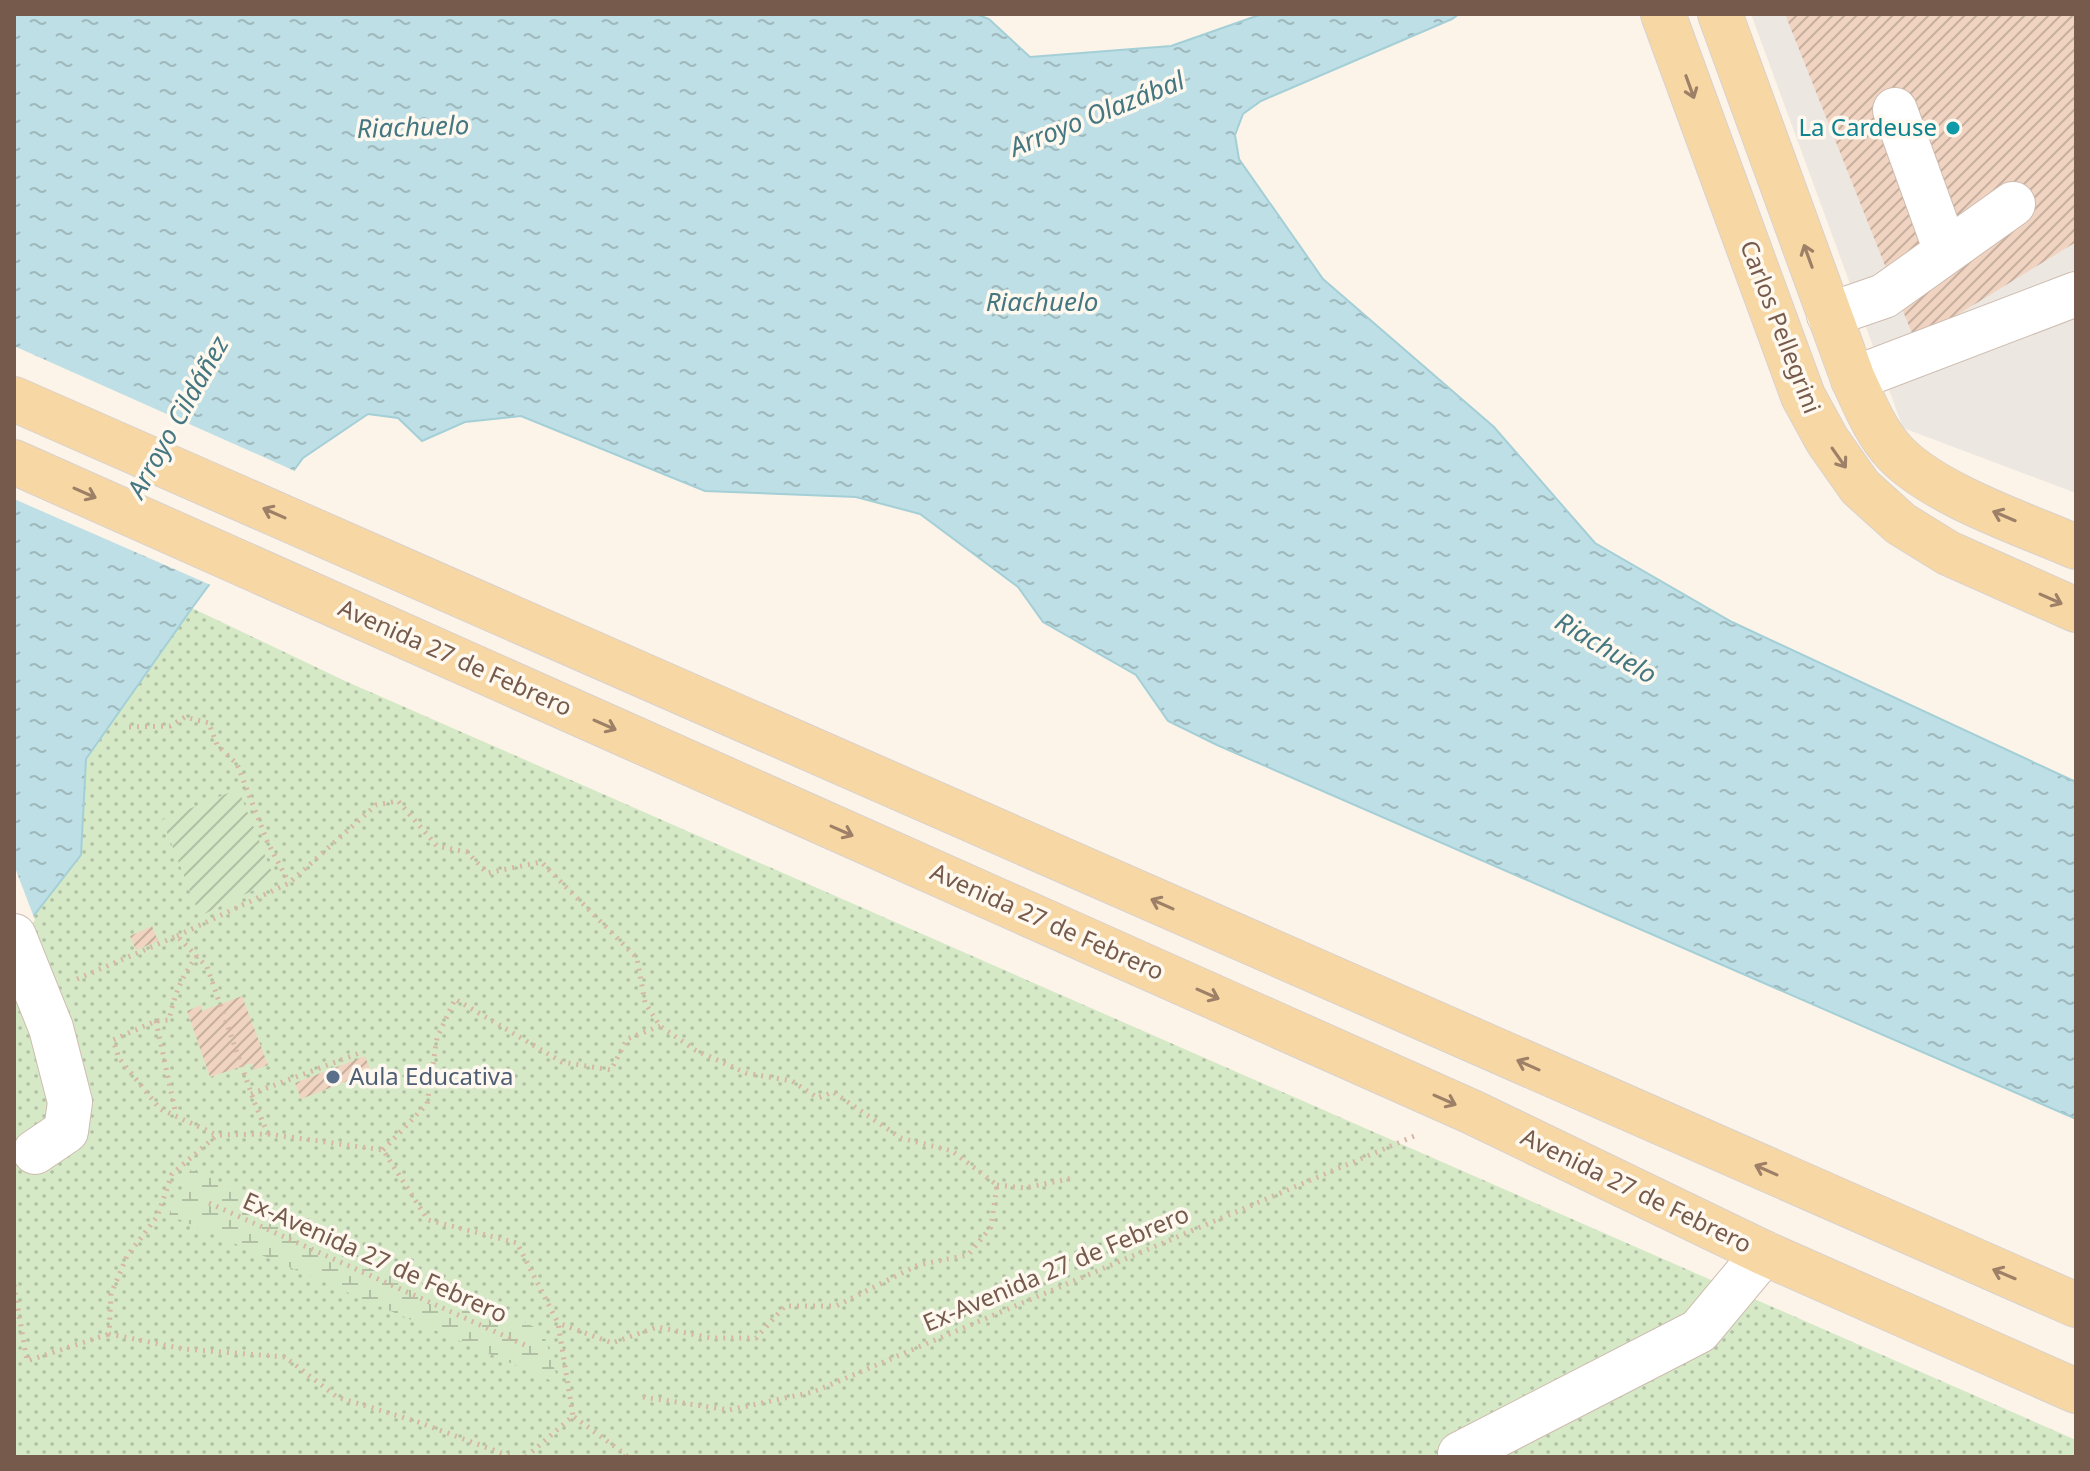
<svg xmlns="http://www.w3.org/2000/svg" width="2090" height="1471" viewBox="0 0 2090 1471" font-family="'Noto Sans',sans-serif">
<defs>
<pattern id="grass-dots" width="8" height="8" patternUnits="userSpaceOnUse" patternTransform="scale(2)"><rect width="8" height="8" fill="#d5e9c7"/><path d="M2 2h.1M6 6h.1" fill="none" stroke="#b1c0a4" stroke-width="1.8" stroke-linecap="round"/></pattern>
<pattern id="wetland-marsh" width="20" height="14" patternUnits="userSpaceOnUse" patternTransform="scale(2)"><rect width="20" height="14" fill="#d5e9c7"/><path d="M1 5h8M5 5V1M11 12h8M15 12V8" fill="none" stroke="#b1c0a4"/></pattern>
<pattern id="garden-furrows" width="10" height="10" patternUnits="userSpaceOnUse" patternTransform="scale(2)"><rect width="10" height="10" fill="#d5e9c7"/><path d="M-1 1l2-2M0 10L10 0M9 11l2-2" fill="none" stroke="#b1c0a4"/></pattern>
<pattern id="water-ripples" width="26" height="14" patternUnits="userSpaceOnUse" patternTransform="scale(2)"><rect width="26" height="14" fill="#bddfe5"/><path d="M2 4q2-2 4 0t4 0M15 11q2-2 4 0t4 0" fill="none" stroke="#9eb8bc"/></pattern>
<pattern id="building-hatch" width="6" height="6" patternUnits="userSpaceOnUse" patternTransform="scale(2)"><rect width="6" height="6" fill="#f0d4c1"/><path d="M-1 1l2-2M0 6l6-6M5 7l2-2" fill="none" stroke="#c7af9f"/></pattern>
</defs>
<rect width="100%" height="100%" fill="#fcf4e9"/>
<path fill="#ede7e2" d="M1751,14H2076V493L1903,428Z"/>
<path fill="url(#grass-dots)" d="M192,608L343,680L2076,1440V1457H14V941L81,855L86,760Z"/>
<path fill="url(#wetland-marsh)" d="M191,1169L543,1331L559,1384L169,1215Z"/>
<path fill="url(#garden-furrows)" d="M238,789L275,880L200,916L162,820Z"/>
<path fill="url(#water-ripples)" stroke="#a4cfd7" stroke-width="2" d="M14,14H976L989,19L1030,57L1171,46L1262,14H1459L1452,19L1261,101L1243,114L1235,135L1239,159L1323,279L1494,427L1595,543L1732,622L2076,782V1119L1217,745L1168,721L1136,675L1043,622L1018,587L920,514L856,497L705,491L521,416L465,422L422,441L398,418L368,414L303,458L192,608L86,759L81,855L14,941Z"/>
<g fill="#fcf4e9">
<path d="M14,346L297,472L213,586L14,499Z"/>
<path d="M14,865L35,920L14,945Z"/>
</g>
<g fill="url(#building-hatch)">
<path d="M1785,14H2076V242L1915,341Z"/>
<path d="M152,926L158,941L136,950L130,936Z"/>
<path d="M242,996L268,1065L254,1070L252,1063L210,1077L187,1011L201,1005L202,1011Z"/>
<path d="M365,1056L371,1072L301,1099L295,1083Z"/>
</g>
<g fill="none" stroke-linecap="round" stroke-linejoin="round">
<g stroke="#cebcaf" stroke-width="46">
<g id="minor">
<path d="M1895,110L1946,251"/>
<path d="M1829,315L1884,296L2013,204"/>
<path d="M1853,379L2076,294"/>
<path d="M14,936L51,1028L70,1102L66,1131L35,1152"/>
<path d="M1460,1454L1699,1331L1764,1253"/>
</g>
</g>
<g stroke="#d9d1cd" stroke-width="46">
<g id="major">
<path d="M1663,14L1803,396L1827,440L1860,487L1901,524L1948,553L2076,610"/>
<path d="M1720,14L1853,379C1865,405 1876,433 1896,454C1936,495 2023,524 2076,547"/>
<path d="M14,399L2076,1305"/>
<path d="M14,462L1472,1112L1764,1253L2076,1391"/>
</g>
</g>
<g stroke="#d6b7a4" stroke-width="5" stroke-dasharray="2 6" stroke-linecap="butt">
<path d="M129,727L170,726L185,717L209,723L217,745L237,764L267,841L289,883"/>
<path d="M177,936L289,883L376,805L398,801L437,846L467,852L487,873L541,862L637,958L645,1003L660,1026L695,1050L746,1073L792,1081L818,1098L833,1092L901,1138L952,1151L997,1185L991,1227L968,1255L918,1265L836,1306H785L756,1338H711L657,1327L612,1343L558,1323"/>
<path d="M197,956C181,978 175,993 169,1020L156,1021L113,1040L119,1058L160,1109L217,1135"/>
<path d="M77,979L177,936L207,967L255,1104L268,1134L217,1135L172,1174L157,1217L127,1256L111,1294L109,1334L184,1349L285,1357L337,1397L418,1422L512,1457"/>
<path d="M156,1021L176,1115"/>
<path d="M251,1094L362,1052"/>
<path d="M268,1134L383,1150L428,1220L517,1243L558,1323L573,1416"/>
<path d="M383,1150L427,1104L437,1038L455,999L562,1062L611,1070L627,1039L660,1026"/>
<path d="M997,1185L1025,1188L1073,1178"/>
<path d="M209,1203L527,1346"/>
<path d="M14,1285L27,1361L109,1334"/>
<path d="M643,1397L729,1410L813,1392L1419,1134"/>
<path d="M526,1457L573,1416L626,1455L625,1457"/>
</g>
<use href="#minor" stroke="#fff" stroke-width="44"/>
<use href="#major" stroke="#f7d8a4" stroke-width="44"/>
</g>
<defs><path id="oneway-shaft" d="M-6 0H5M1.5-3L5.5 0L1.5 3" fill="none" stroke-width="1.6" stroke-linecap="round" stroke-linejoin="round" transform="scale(2)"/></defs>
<g stroke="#9d8067">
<use href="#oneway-shaft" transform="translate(1690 87) rotate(70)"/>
<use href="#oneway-shaft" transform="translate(1808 256) rotate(-110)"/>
<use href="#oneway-shaft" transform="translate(1839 458) rotate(55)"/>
<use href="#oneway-shaft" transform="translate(85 493) rotate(24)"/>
<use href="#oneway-shaft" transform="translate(274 513) rotate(-156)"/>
<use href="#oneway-shaft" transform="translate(2004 516) rotate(-157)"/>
<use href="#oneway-shaft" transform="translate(2051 599) rotate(24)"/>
<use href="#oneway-shaft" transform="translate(605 725) rotate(24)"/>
<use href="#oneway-shaft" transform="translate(842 831) rotate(24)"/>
<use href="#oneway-shaft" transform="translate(1162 904) rotate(-156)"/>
<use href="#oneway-shaft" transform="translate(1208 994) rotate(24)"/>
<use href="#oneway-shaft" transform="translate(1528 1065) rotate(-156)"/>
<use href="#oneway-shaft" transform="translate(1445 1100) rotate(24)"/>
<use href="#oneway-shaft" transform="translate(1766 1170) rotate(-156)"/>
<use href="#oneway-shaft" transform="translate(2004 1274) rotate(-157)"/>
</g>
<circle fill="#0f9aa8" stroke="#fef8ef" stroke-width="3" cx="1953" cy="128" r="8"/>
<circle fill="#5c6f8a" stroke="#fef8ef" stroke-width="3" cx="333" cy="1077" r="8"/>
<g text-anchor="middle" stroke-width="7" stroke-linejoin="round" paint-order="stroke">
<g font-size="24" fill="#0d838f" stroke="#fef8ef" text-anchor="end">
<text x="1937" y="136">La Cardeuse</text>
</g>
<g font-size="24" fill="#765b4d" stroke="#fef8ef">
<text transform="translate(1780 327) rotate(69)" y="8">Carlos Pellegrini</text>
<text transform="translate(455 658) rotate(24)" y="8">Avenida 27 de Febrero</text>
<text transform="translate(1047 922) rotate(24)" y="8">Avenida 27 de Febrero</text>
<text transform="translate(1636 1191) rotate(26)" y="8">Avenida 27 de Febrero</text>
<text transform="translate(375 1258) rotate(24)" y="8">Ex-Avenida 27 de Febrero</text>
<text transform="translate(1056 1269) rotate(-23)" y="8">Ex-Avenida 27 de Febrero</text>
</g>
<g font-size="24" fill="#4e5e75" stroke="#fef8ef" text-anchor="start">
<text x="349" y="1085">Aula Educativa</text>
</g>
<g font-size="26" font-style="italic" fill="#447781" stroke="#fef8ef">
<text transform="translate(1097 114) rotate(-22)" y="9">Arroyo Olazábal</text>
<text transform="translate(413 127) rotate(-2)" y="9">Riachuelo</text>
<text x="1042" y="311">Riachuelo</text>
<text transform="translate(178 417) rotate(-61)" y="9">Arroyo Cildáñez</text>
<text transform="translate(1606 648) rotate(31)" y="9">Riachuelo</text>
</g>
</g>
<rect width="2090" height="1471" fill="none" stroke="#765b4d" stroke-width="32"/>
</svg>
